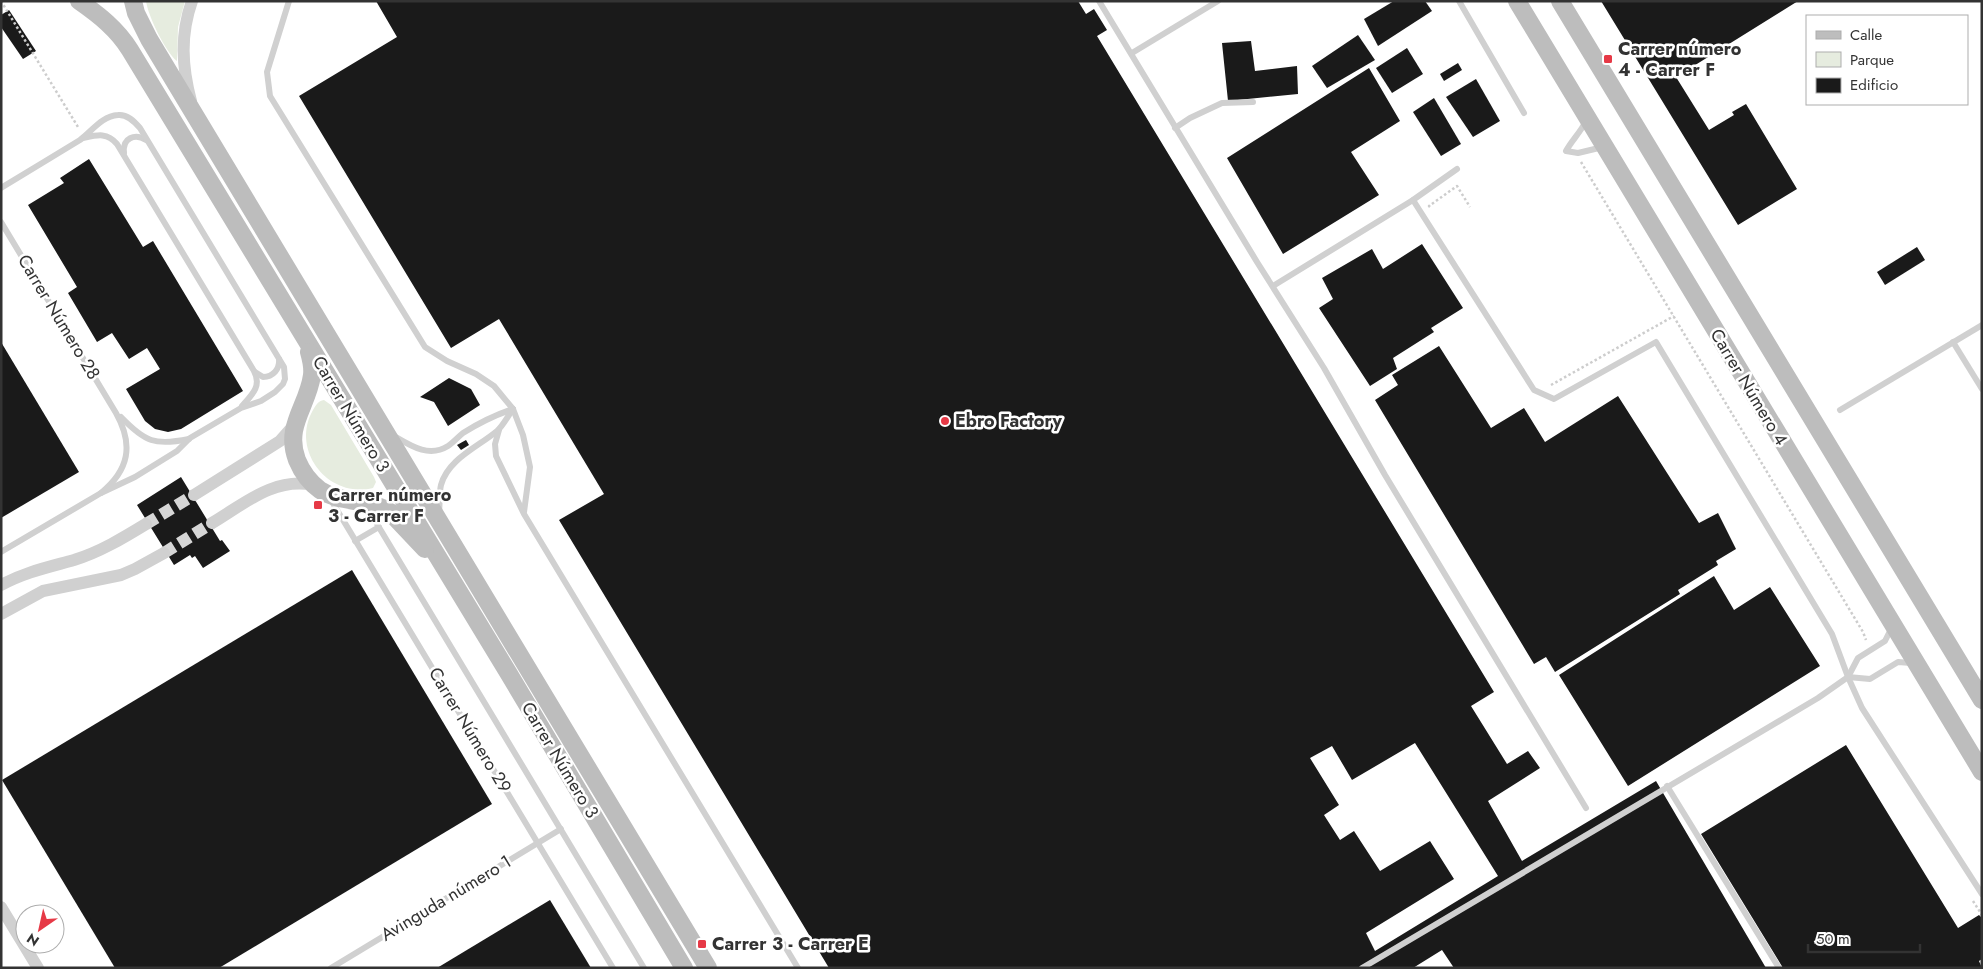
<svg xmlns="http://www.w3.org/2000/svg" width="1983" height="969" viewBox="0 0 1983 969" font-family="Jost,sans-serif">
<rect width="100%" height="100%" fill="#fff"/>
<g fill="#e6ecdf">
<path d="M146,1H185L178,27L177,61C166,53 148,16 146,1Z"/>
<path d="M324,400L331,405L374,477L376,482L373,488C328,499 290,450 313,410C316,405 318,401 324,400Z"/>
</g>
<g fill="#1a1a1a" fill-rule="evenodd">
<path d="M376,1H1078L1086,14L1094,9L1107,30L1097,36L1494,692L1471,706L1507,764L1528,751L1540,768L1488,801L1522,861L1656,781L1766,968H1454L1442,950L1413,968H829L559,520L604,494L499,319L451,348L299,96L397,37ZM1415,743L1498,876L1375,951L1366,933L1454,879L1430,841L1380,871L1354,831L1340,840L1324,815L1339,805L1310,758L1332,746L1352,780Z"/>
<path d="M1394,1H1425L1432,11L1378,46L1364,19Z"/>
<path d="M1601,1H1798L1676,77L1709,130L1734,115L1732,112L1746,104L1797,189L1738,225Z"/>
<path d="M9,10L36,51L23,59L1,27V15Z"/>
<path d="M1358,35L1375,60L1327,88L1312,66Z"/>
<path d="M1251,41L1255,71L1297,66L1298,94L1228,101L1222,43Z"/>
<path d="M1407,48L1423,74L1392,93L1376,68Z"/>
<path d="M1458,63L1462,70L1444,81L1440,74Z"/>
<path d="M1369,68L1400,121L1351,152L1379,195L1283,254L1227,158Z"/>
<path d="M1476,79L1500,121L1473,137L1446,97Z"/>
<path d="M1434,98L1461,144L1441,156L1413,112Z"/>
<path d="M89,159L143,247L153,241L243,391L181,429L168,432L155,429L145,421L126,389L160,369L147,348L129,359L112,333L97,342L68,293L77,287L28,205L64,183L60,178Z"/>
<path d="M1422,244L1463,308L1431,328L1434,332L1393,358L1397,369L1370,386L1319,308L1333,299L1322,278L1372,249L1383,269Z"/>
<path d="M1917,247L1925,260L1885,285L1877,272Z"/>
<path d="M1,342L79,472L1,518Z"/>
<path d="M1439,346L1491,428L1524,408L1545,442L1618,396L1699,523L1718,513L1736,549L1716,561L1718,565L1678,590L1680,594L1555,672L1546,657L1534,664L1375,400L1398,385L1392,375Z"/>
<path d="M449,378L471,389L480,405L448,426L434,402L420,397Z"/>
<path d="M466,440L469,445L461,450L457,445Z"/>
<path d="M181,477L220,541L222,540L230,551L203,568L195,556L192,558L190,555L174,565L137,505Z"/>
<path d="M352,570L492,804L219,968H115L2,780Z"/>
<path d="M1714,576L1734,610L1770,587L1820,666L1628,786L1559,675Z"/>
<path d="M1846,745L1958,928L1979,915L1982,918V959L1979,961L1982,968H1783L1701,834Z"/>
<path d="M550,900L591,968H437Z"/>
</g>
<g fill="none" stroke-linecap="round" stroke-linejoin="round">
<g stroke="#d6d6d6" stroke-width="12" stroke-dasharray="12 6" stroke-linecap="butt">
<path d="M146,524L194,495"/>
<path d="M164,553L212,523"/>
</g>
<g stroke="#cdcdcd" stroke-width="2.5" stroke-dasharray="2.5 2.5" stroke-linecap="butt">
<path d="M1,1L78,127"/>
<path d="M1581,162L1863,632L1866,640"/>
<path d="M1430,207L1429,206L1457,186L1470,207"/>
<path d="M1551,385L1674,316"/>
<path d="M1973,901L1982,915"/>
</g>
<g stroke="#d0d0d0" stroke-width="6">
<path d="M289,1L267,72L270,96L425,347L447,361L476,374L494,386L513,409L523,435L530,467L524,512"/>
<path d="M1099,1L1257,262L1324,368L1385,475L1586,808"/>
<path d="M1459,1L1524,113"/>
<path d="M1132,53L1218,1"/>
<path d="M1586,121C1580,133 1572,140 1566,151L1578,153L1603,147"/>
<path d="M1175,128L1190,118L1222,103L1253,102"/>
<path d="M83,138C97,135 107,132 117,144L254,371C262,386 252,395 242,406"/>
<path d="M124,153C122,138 135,133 146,140"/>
<path d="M1,188C27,172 54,156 80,140C92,131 102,116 118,115C127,114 134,121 140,128L284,367L285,379L283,384L275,392L261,401L241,408L190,438L177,451L135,477L101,493"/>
<path d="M1413,200L1534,390L1554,399L1656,342L1832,634L1848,677L1862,708L1982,894"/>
<path d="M1,222L116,413C134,445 129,470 101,493L1,552"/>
<path d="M1273,286L1413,200L1457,169"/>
<path d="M1953,342L1982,389"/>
<path d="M255,372L263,377C273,377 280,369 279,359"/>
<path d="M1840,410L1982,325"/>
<path d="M121,417C145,442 155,446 189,439"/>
<path d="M499,430L495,444L496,456L524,514L798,968"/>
<path d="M394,436C411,446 429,458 448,446C454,442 458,437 463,433C479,423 495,415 513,409"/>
<path d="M331,500L613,968"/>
<path d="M383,511L377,515V524L644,968"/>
<path d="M439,512C440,504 439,493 441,485C448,459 478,447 497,431C503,426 508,416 513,409"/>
<path d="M355,541L379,527"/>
<path d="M1848,677L1870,679L1898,662L1911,663"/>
<path d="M1667,786L1779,968"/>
<path d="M331,968L561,829"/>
<path d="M1362,968L1818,698L1848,677L1858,658L1885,641L1891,629"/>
</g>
<g stroke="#d0d0d0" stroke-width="12">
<path d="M191,101C182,67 180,35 192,1"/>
<path d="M194,495L280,441L295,424"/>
<path d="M212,523C244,504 274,477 313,485"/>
<path d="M1,585C25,572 49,567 74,560C100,552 123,538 146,524"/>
<path d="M1,614L43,591L121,575L135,569L164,553"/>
<path d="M1,907L38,968"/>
</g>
<g stroke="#bdbdbd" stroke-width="18">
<path d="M79,1C99,15 117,29 130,50L509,674L684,968"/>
<path d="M133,1L136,13L149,39L708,968"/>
<path d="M1517,1L1982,772"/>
<path d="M1560,1L1982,700"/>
<path d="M309,352C311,359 313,367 312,375C308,406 284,426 297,460C302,472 309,482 320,490C341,504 369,498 390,512L425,549"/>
</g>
</g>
<g fill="#e63946" stroke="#fff" stroke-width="2">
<rect x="1603" y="54" width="10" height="10" rx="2.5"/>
<circle cx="945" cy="421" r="5"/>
<rect x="313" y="500" width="10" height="10" rx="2.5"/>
<rect x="697" y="939" width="10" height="10" rx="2.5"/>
</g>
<g text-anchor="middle" stroke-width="5" stroke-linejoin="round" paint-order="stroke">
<g font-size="18" font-weight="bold" fill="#333" stroke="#fff" text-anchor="start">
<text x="1618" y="55">Carrer número<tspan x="1618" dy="21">4 - Carrer F</tspan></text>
<text x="955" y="427">Ebro Factory</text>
<text x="328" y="501">Carrer número<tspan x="328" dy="21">3 - Carrer F</tspan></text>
<text x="712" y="950">Carrer 3 - Carrer E</text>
</g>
<g font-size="18" fill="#333" stroke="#fff">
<text transform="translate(59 317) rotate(59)" y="6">Carrer Número 28</text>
<text transform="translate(1749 387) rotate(59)" y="6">Carrer Número 4</text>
<text transform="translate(351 414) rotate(59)" y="6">Carrer Número 3</text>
<text transform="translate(470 730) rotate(59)" y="6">Carrer Número 29</text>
<text transform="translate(560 760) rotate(59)" y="6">Carrer Número 3</text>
<text transform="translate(446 898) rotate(-31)" y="6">Avinguda número 1</text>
</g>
</g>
<rect width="1983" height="969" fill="none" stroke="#333333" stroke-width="5"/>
<rect x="1806" y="15" width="162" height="90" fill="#ffffff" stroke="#adadad"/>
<rect x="1816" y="31" width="25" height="8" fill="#bdbdbd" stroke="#adadad"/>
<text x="1850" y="40" font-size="15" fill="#333333">Calle</text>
<rect x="1816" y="52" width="25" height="15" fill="#e6ecdf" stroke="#adadad"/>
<text x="1850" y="65" font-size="15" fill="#333333">Parque</text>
<rect x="1816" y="78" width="25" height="15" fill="#1a1a1a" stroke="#adadad"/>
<text x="1850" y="90" font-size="15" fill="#333333">Edificio</text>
<g transform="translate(40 929) rotate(214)"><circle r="24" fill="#ffffff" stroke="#adadad"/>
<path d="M0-4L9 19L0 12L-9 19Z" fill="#e63946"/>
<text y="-8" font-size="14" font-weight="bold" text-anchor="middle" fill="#333333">N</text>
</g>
<path d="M1808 944v8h112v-8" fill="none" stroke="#333333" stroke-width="2.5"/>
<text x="1816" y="944" font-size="15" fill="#333333" stroke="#ffffff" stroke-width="4" paint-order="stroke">50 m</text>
</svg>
